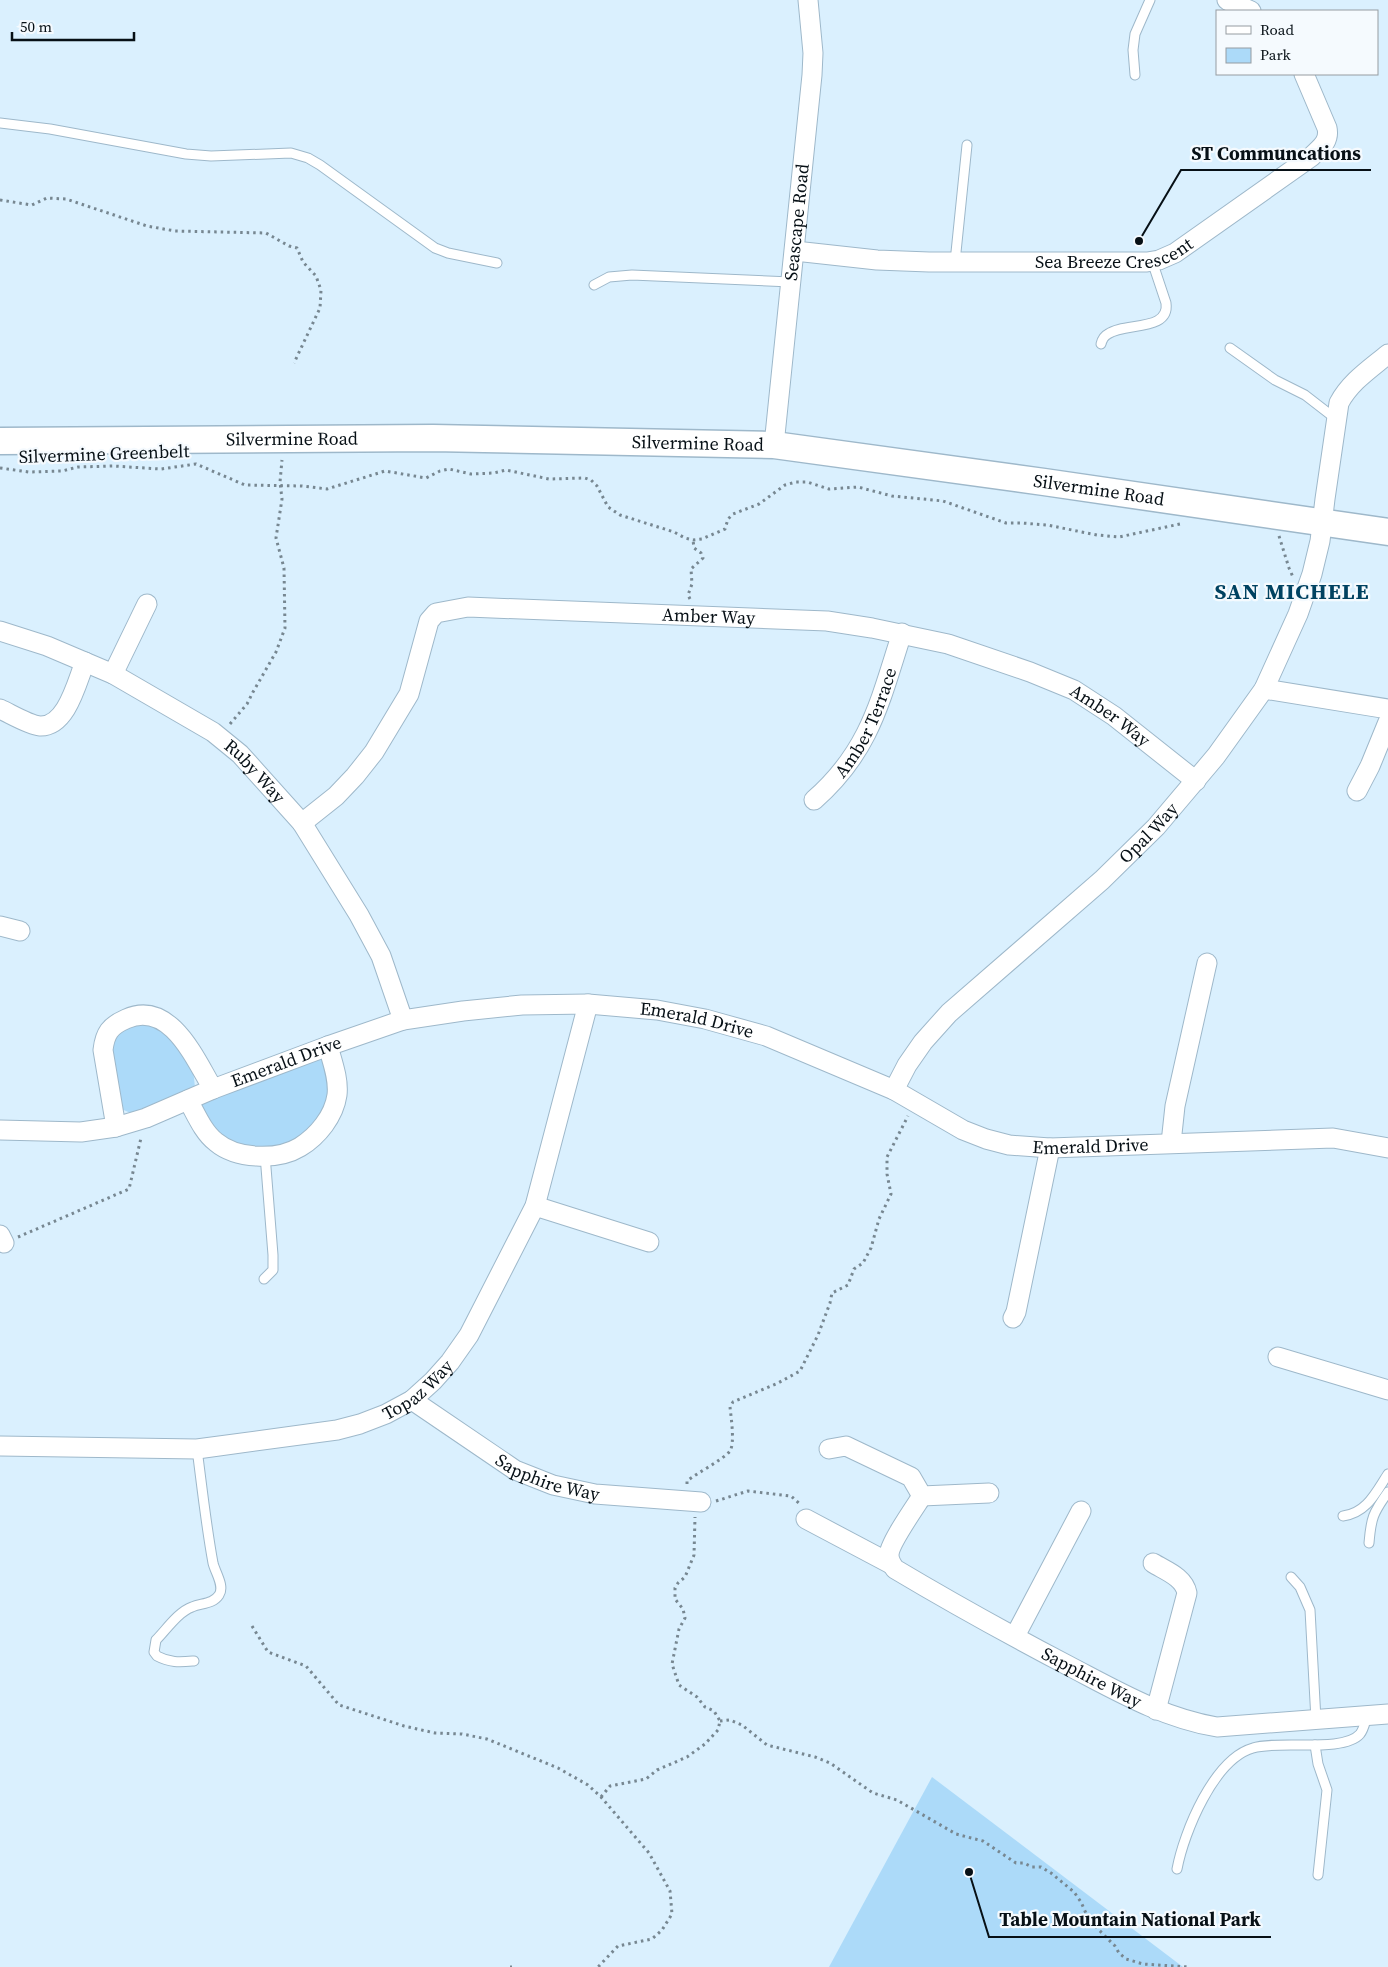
<svg xmlns="http://www.w3.org/2000/svg" width="1388" height="1967" viewBox="0 0 1388 1967" font-family="'Source Serif 4',serif">
<rect width="100%" height="100%" fill="#daf0fe"/>
<g fill="#acdaf9">
<path d="M157,1018L193,1070L195,1087L133,1114L112,1105L110,1030Z"/>
<path d="M327,1050L336,1097L312,1130L288,1148L249,1149L219,1142L193,1098Z"/>
<path d="M932,1777L1183,1967H829Z"/>
</g>
<g fill="none" stroke-linecap="round" stroke-linejoin="round">
<g stroke="#9eb8ca" stroke-width="11">
<g id="lane">
<path d="M1135,75L1133,50L1135,34L1150,0"/>
<path d="M0,123L50,129L186,154L211,156L291,153L308,158L320,165L435,248L448,253L497,263"/>
<path d="M955,262L967,145"/>
<path d="M594,285L609,277L632,275L791,282"/>
<path d="M1101,344C1102,340 1104,336 1108,334C1124,322 1170,332 1166,303L1152,261"/>
<path d="M1230,348L1275,380L1305,395L1336,419"/>
<path d="M264,1279L273,1270V1255L265,1155"/>
<path d="M1343,1516C1367,1513 1376,1492 1388,1474"/>
<path d="M1369,1543C1371,1518 1373,1513 1388,1492"/>
<path d="M1291,1577L1300,1587L1310,1610L1316,1720"/>
<path d="M194,1661C180,1662 170,1663 157,1656L154,1652L156,1640C166,1630 178,1612 192,1607C202,1603 213,1604 219,1595C225,1586 215,1572 213,1563C206,1525 202,1487 197,1449"/>
<path d="M1315,1745L1318,1764L1327,1790L1318,1875"/>
<path d="M1177,1869C1184,1832 1214,1759 1253,1748C1277,1740 1344,1753 1360,1734C1364,1729 1365,1722 1367,1716"/>
</g>
</g>
<g stroke="#9eb8ca" stroke-width="21">
<g id="street">
<path d="M1227,0L1251,11"/>
<path id="s1" d="M795,251L877,260L929,262H1147L1159,260L1175,253L1311,157C1320,148 1330,142 1327,128L1304,74"/>
<path id="s2" d="M774,445L812,75L813,53L808,0"/>
<path id="s3" d="M0,631L47,646L113,674L213,732L240,754L302,823L359,915L381,956L403,1020"/>
<path d="M113,674L147,604"/>
<path d="M1264,689L1388,709"/>
<path d="M0,709C11,714 29,725 40,726C67,727 77,681 85,662"/>
<path d="M1357,791L1370,766L1388,722"/>
<path id="s4" d="M814,800C870,751 880,701 902,633"/>
<path id="s5" d="M302,823L336,796L355,776L374,752L409,694L429,621L436,613L468,607L827,621L872,628L948,644L1030,672L1074,690L1114,716L1196,781"/>
<path d="M0,926L20,931"/>
<path id="s6" d="M894,1090L907,1065L923,1042L949,1013L1102,880L1156,827L1216,756L1264,689L1298,614L1312,574L1320,541L1325,499L1339,403C1350,382 1370,369 1388,354"/>
<path d="M188,1100C196,1114 203,1132 216,1142C236,1159 277,1161 300,1147C318,1136 334,1116 337,1095C339,1079 332,1061 328,1046"/>
<path d="M116,1127L103,1050C105,1033 110,1026 126,1019C170,999 195,1059 213,1089"/>
<path id="s7" d="M0,1130L81,1132L116,1127L146,1118L213,1089L328,1046L403,1020L463,1011L522,1005L588,1004L657,1010L705,1019L766,1036L894,1090L963,1130L986,1139L1009,1145L1050,1148L1333,1138L1388,1148"/>
<path d="M1171,1143L1175,1106L1207,963"/>
<path d="M535,1206L649,1242"/>
<path d="M0,1235L4,1243"/>
<path d="M1013,1318L1016,1312L1050,1148"/>
<path d="M1278,1357L1388,1390"/>
<path id="s8" d="M412,1400L515,1470L553,1485L595,1494L701,1502"/>
<path id="s9" d="M0,1446L197,1449L337,1430L360,1424L386,1414L412,1400L433,1381L450,1362L469,1335L535,1206L588,1004"/>
<path d="M829,1449L846,1446L911,1477L922,1496L989,1493"/>
<path id="s10" d="M922,1496C915,1507 889,1544 889,1555C889,1560 892,1565 895,1569C952,1603 1010,1635 1069,1666C1117,1691 1163,1718 1217,1727L1388,1714"/>
<path d="M806,1519L891,1564"/>
<path d="M1153,1563C1166,1571 1184,1577 1187,1593L1156,1710"/>
<path d="M1015,1636L1081,1511"/>
</g>
</g>
<g stroke="#9eb8ca" stroke-width="29">
<g id="secondary">
<path id="s11" d="M0,441L433,438L774,445L1044,482L1388,532"/>
</g>
</g>
<g stroke="#778791" stroke-width="3" stroke-dasharray="2.5 4" stroke-linecap="butt">
<path d="M0,200L32,205L47,198L66,199L147,226L175,231L266,233L289,246L297,248L303,262L316,276L321,290L320,308L294,363"/>
<path d="M0,468L29,472L62,471L78,467L113,466L161,469L196,464L245,485L302,486L327,489L385,471L426,478L440,471L449,469L471,474L494,473L506,470L549,479L585,478L591,480L597,486L608,507L620,515L674,532L685,538L693,540L702,539L725,529L728,519L733,514L759,504L785,485L796,482H807L829,489L858,487L892,496L943,501L1006,523H1022L1047,525L1097,535L1119,537L1180,524"/>
<path d="M1279,536L1289,568L1293,577"/>
<path d="M690,599L688,595L692,584L691,569L703,558L701,553L694,548L693,540"/>
<path d="M230,724L247,704L253,692L276,652L285,628L284,568L276,538L282,499L280,482L282,460"/>
<path d="M18,1237L129,1189L141,1138"/>
<path d="M687,1484V1481C697,1473 724,1459 730,1451C735,1443 731,1417 730,1407L733,1402L778,1383L800,1371L818,1335L830,1303L832,1293L848,1285L854,1269L863,1263L871,1248L879,1219L891,1194L887,1174V1157L908,1116"/>
<path d="M716,1501L748,1491L791,1496L800,1504"/>
<path d="M252,1626L268,1652L306,1666L339,1705L404,1726L435,1733L462,1734L487,1739L558,1768L588,1785L601,1797L649,1853L670,1891L672,1914L662,1930L652,1939L618,1946L598,1967"/>
<path d="M720,1721L730,1720L742,1725L767,1745L815,1757L830,1763L873,1793L897,1800L956,1834L983,1841L1016,1863H1024L1032,1867H1041L1051,1873L1074,1892L1081,1902L1089,1920L1115,1946L1119,1953L1126,1959L1143,1964L1189,1967"/>
<path d="M601,1797L610,1786L646,1779L657,1770L687,1757L705,1744L718,1730L720,1721L714,1711L705,1707L697,1697L679,1685L672,1664L679,1629L685,1618L683,1609L675,1599V1588L678,1583L685,1577L694,1555L695,1517"/>
<path d="M510,1967H512"/>
</g>
<use href="#lane" stroke="#fff" stroke-width="9"/>
<use href="#street" stroke="#fff" stroke-width="19"/>
<use href="#secondary" stroke="#fff" stroke-width="26"/>
</g>
<g text-anchor="middle" stroke-width="4.5" stroke-linejoin="round" paint-order="stroke">
<g font-size="18" fill="#071016" stroke="#f5fafe">
<text dy="6" stroke="none"><textPath href="#s2" startOffset="224">Seascape Road</textPath></text>
<text dy="6" stroke="none"><textPath href="#s1" startOffset="321">Sea Breeze Crescent</textPath></text>
<text dy="6" stroke="none"><textPath href="#s11" startOffset="292">Silvermine Road</textPath></text>
<text dy="6" stroke="none"><textPath href="#s11" startOffset="698">Silvermine Road</textPath></text>
<text transform="translate(104 454) rotate(-2)" y="6">Silvermine Greenbelt</text>
<text dy="6" stroke="none"><textPath href="#s11" startOffset="1102">Silvermine Road</textPath></text>
<text dy="6" stroke="none"><textPath href="#s5" startOffset="529">Amber Way</textPath></text>
<text dy="6" stroke="none"><textPath href="#s5" startOffset="949">Amber Way</textPath></text>
<text dy="6" stroke="none"><textPath href="#s4" startOffset="95">Amber Terrace</textPath></text>
<text dy="6" stroke="none"><textPath href="#s3" startOffset="294">Ruby Way</textPath></text>
<text dy="6" stroke="none"><textPath href="#s6" startOffset="364">Opal Way</textPath></text>
<text dy="6" stroke="none"><textPath href="#s7" startOffset="719">Emerald Drive</textPath></text>
<text dy="6" stroke="none"><textPath href="#s7" startOffset="299">Emerald Drive</textPath></text>
<text dy="6" stroke="none"><textPath href="#s7" startOffset="1139">Emerald Drive</textPath></text>
<text dy="6" stroke="none"><textPath href="#s9" startOffset="430">Topaz Way</textPath></text>
<text dy="6" stroke="none"><textPath href="#s8" startOffset="158">Sapphire Way</textPath></text>
<text dy="6" stroke="none"><textPath href="#s10" startOffset="308">Sapphire Way</textPath></text>
</g>
<g font-size="22" font-weight="bold" letter-spacing="1" fill="#004261" stroke="#f5fafe">
<text x="1292" y="599">SAN MICHELE</text>
</g>
</g>
<path fill="none" stroke="#071016" stroke-width="2" d="M1139 241L1181 170H1371M969 1872L989 1937H1271"/>
<g fill="#071016" stroke="#f5fafe" stroke-width="2">
<circle cx="1139" cy="241" r="5"/>
<circle cx="969" cy="1872" r="5"/>
</g>
<g font-size="19" text-anchor="middle" font-weight="bold" fill="#071016" stroke="#f5fafe" stroke-width="4.5" stroke-linejoin="round" paint-order="stroke">
<text x="1276" y="160">ST Communcations</text>
<text x="1130" y="1926">Table Mountain National Park</text>
</g>
<rect x="1216" y="10" width="162" height="65" fill="#f5fafe" stroke="#969ca1"/>
<rect x="1226" y="26" width="25" height="8" fill="#ffffff" stroke="#969ca1"/>
<text x="1260" y="35" font-size="15" fill="#071016">Road</text>
<rect x="1226" y="48" width="25" height="15" fill="#acdaf9" stroke="#969ca1"/>
<text x="1260" y="60" font-size="15" fill="#071016">Park</text>
<path d="M12 32v8h122v-8" fill="none" stroke="#071016" stroke-width="2.5"/>
<text x="20" y="32" font-size="15" fill="#071016" stroke="#f5fafe" stroke-width="4" paint-order="stroke">50 m</text>
</svg>
